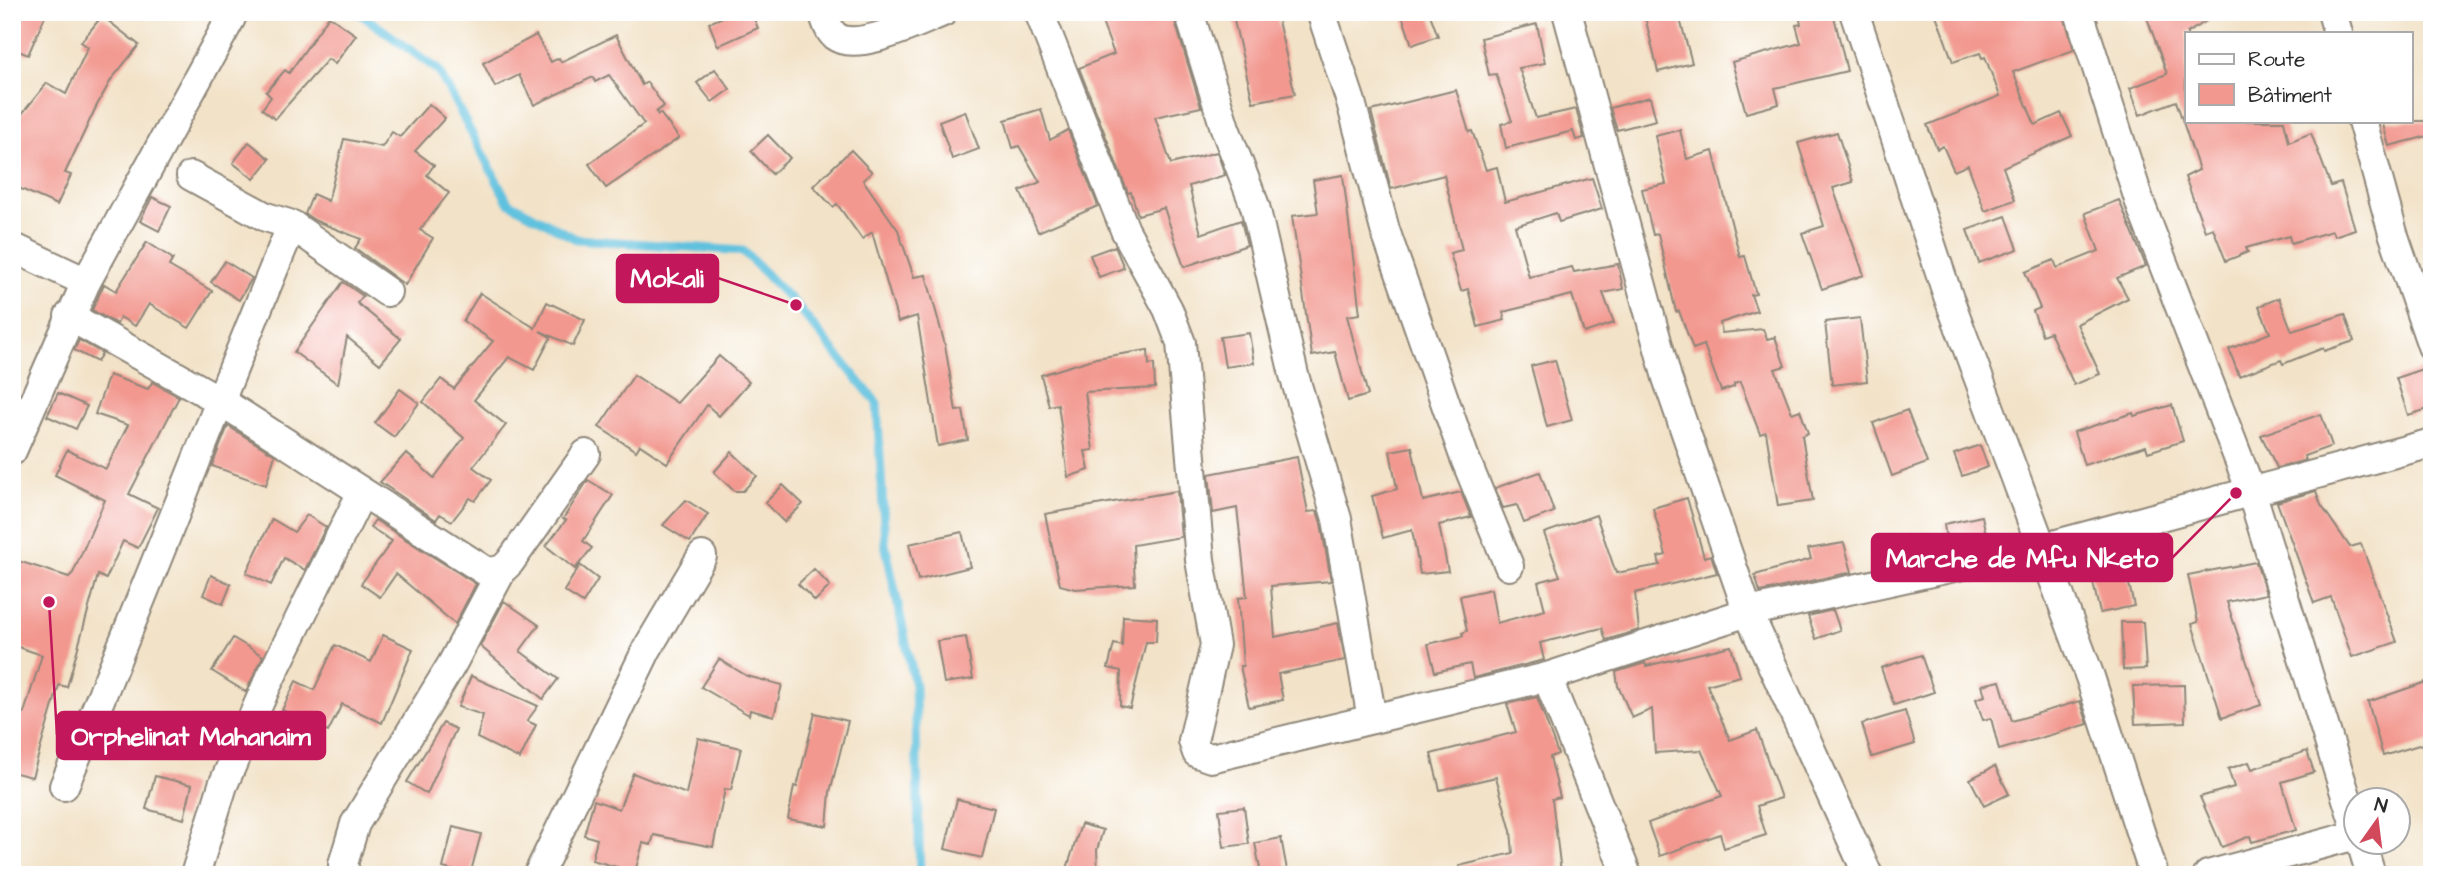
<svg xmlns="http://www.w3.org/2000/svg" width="2444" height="887" viewBox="0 0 2444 887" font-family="'Architects Daughter',sans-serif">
<rect width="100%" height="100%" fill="#fff"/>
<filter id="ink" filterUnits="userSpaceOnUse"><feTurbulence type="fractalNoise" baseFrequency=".0143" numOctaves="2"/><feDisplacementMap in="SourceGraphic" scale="14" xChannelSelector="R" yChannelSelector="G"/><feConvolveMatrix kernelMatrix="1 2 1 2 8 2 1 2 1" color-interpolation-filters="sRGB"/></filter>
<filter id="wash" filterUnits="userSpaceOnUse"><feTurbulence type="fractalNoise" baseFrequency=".00686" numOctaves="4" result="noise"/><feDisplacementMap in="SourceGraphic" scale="28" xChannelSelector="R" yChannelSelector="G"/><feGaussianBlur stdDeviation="1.57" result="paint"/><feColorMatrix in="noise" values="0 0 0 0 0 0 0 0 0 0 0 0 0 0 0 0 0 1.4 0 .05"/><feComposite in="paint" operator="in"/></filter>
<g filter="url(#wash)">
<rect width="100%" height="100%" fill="#f2e2c7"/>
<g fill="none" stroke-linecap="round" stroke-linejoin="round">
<path stroke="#60c1de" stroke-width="9" d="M358,12L438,70L508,202L576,239L743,251L796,305L877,403L885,543L915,686L920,875"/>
</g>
<g id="blocks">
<g fill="#f2988f">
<path d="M12,12H47L28,55L12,48Z"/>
<path d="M734,12H751L758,28L718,46L709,23Z"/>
<path d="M1098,12H1172L1201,107L1155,117L1171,164L1217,152L1225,175L1189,186L1201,234L1241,220L1247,245L1184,267L1164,208L1138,215L1131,192L1128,193L1079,68L1114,54Z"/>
<path d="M1232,12H1276L1295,94L1253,102Z"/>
<path d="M1401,12H1429L1438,36L1412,45Z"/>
<path d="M1644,12H1678L1692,63L1658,72Z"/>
<path d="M1798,12H1833L1847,71L1775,88L1779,104L1746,113L1732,62L1801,43L1796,25L1801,24Z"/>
<path d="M1935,12H2063L2074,50L2013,72L2035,125L2061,113L2072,136L2003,167L2015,200L1985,211L1968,165L1954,171L1943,146L1937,149L1927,125L2000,96L1985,57L1982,58L1980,53L1953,62Z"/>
<path d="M2145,12H2221L2187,33L2185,121H2284L2289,142L2311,133L2331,186L2341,183L2355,229L2334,236L2332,231L2291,243L2289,236L2246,248L2248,252L2226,261L2213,228L2205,231L2185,177L2199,170L2176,101L2140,115L2130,88L2167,74Z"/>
<path d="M102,16L139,45L111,80L96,107L65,173L71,175L57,205L12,185V126L47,83L66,94L88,47L81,42Z"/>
<path d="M329,16L356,35L335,64L328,59L275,119L262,109L271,97L266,92L285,70L289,73Z"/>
<path d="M1537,24L1545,63L1519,68L1536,118L1576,109L1584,138L1576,140L1573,131L1506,148L1501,124L1512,121L1496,74L1489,75L1481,38Z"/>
<path d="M536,35L551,62L559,58L561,62L616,35L642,85L647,82L664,106L656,112L658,115L660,113L679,138L606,188L589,164L644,124L609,75L595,82L593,77L534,105L519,75L495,87L483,63Z"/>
<path d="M715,69L730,89L712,102L697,83Z"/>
<path d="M1456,90L1469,132L1472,131L1486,170L1497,167L1505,202L1592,178L1602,209L1559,222L1556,213L1515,226L1529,277L1572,267L1574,272L1618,264L1623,289L1603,293L1614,323L1584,333L1572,295L1503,312L1505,320L1478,327L1468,289L1461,291L1450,253L1462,250L1444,175L1391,189L1371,111Z"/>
<path d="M1650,97L1656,120L1617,130L1610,108Z"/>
<path d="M429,104L445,118L415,151L434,165L427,175L449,193L420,230L433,238L405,285L355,248L361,239L316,221L305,214L313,194L328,201L344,139L382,147L392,132L400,137Z"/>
<path d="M1041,109L1050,140L1068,130L1098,206L1038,232L1020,191L1040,182L1019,146L1013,148L1005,120Z"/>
<path d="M965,111L979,149L952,159L939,121Z"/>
<path d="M2382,121H2432V135L2389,146Z"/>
<path d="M1680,130L1687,159L1713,151L1740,257L1745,256L1756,294L1751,295L1757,311L1720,323L1722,333L1763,329L1767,339L1775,337L1785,366L1775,369L1792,413L1800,410L1808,433L1802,436L1813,501L1778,506L1766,432L1760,434L1740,382L1734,384V387L1721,391L1704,345L1693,349L1679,311L1676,312L1658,234L1653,235L1642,189L1666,184L1655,136Z"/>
<path d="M1837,132L1853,182L1833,188L1864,275L1822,289L1802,233L1824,226L1798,143Z"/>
<path d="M768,135L790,158L772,174L751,151Z"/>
<path d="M249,142L270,159L254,179L233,163Z"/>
<path d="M851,150L872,172L863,180L898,230L914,277L926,275L945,345L956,411L963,410L968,440L938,446L917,316L898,322L872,232L862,239L837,204L833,207L813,186Z"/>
<path d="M1343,175L1360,314L1347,316L1368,395L1348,401L1335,352L1312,356L1292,216L1318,213L1313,180Z"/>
<path d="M152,197L171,206L159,231L140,221Z"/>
<path d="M2119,200L2146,266L2117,278L2128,298L2077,324L2100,374L2074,385L2050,332L2042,335L2033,311L2040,308L2025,272L2054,260L2057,268L2099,251L2085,213Z"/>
<path d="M2006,216L2018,249L1979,263L1967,230Z"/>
<path d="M147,242L173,259L169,266L212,291L189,328L149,304L135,326L120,317L117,324L92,310L104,284L116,291Z"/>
<path d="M1115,246L1124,268L1099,277L1090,255Z"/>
<path d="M225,261L252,278L239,300L211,282Z"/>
<path d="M343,282L363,296L357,303L401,339L380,364L347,337L338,384L294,352Z"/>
<path d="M480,293L535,328L547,302L585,320L573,346L540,331L551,337L534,370L509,357L474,400L506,425L473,467L491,480L475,501L470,498L452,521L440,514L436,520L380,482L406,453L434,478L464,438L423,402L441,379L454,389L493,341L463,321Z"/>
<path d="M2279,298L2292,331L2345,314L2354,341L2324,351L2323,348L2283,364L2281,360L2239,376L2229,349L2270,333L2259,306Z"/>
<path d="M1860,318L1867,381L1832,385L1825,322Z"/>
<path d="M1249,333L1254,363L1225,367L1220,337Z"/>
<path d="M79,340L102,353L97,362L74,350Z"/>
<path d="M1148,350L1149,365L1154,364L1155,388L1085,392L1093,450L1085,451L1089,470L1068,477L1058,404L1049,406L1041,375L1096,358Z"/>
<path d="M719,356L749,382L719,416L707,405L667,463L640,445L636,451L599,427L634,375L677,403Z"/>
<path d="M1555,360L1572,420L1547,427L1531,366Z"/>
<path d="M2425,368L2432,389V408L2408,415L2396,378Z"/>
<path d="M109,375L148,389L152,382L179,397L129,494L158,508L138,548L123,541L106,579L98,575L67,687L59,685L32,777L12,772V709L24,713L42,655L12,645V559L69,577L73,573L105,500L55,475L67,450L106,469L128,425L95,414Z"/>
<path d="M400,389L419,403L394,437L375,423Z"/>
<path d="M58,393L87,406L76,429L47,416Z"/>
<path d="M2172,405L2183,441L2148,452L2146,446L2084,465L2074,432L2133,413L2134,416Z"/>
<path d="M1907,410L1927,463L1892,476L1873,423Z"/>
<path d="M2321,414L2332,446L2304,456L2306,460L2277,468L2261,435Z"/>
<path d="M228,426L275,455L266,485L212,466Z"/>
<path d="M1980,445L1988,467L1962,476L1954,454Z"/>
<path d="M1412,447L1423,501L1461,492L1471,517L1439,525L1448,571L1420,574L1412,530L1383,538L1372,496L1397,489L1390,451Z"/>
<path d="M732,452L757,476L743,491H734L714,472Z"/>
<path d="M1297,457L1308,512L1317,511L1321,523L1331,581L1271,586L1275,637L1338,623L1345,660L1278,674L1283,700L1249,707L1240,666H1243L1238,598L1247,597L1237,508L1213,513L1209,474Z"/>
<path d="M1540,472L1554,512L1524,523L1517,505L1503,508L1495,488Z"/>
<path d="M588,480L613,495L583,541L592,548L575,569L546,546L566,520L563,519Z"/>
<path d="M783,485L803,504L784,522L765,503Z"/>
<path d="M1177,491L1181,537L1133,545L1135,585L1075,589L1060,585L1045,514Z"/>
<path d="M2316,491L2321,505L2350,547L2361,544L2397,642L2352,657L2331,597L2314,603L2277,502Z"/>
<path d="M1687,498L1704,557L1711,555L1717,573L1635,593L1639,630L1606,640L1602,628L1540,643L1544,660L1473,678L1470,664L1435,672L1428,644L1463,636L1462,633L1467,631L1460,596L1491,589L1497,623L1545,610L1538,582L1560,576L1544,533L1596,515L1616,573L1660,565L1658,557L1666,555L1653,508Z"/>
<path d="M686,500L708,514L690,542L663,525Z"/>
<path d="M307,515L326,527L305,570L284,558L271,585L246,573L272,519L294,532Z"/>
<path d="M1982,516L1987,539L1947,547L1944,524Z"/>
<path d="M375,520L476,584L455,624L396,574L380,597L361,584L392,541L370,527Z"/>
<path d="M962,532L970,567L918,580L909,544Z"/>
<path d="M1844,543L1852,572L1760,592L1755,575L1811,559L1808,549Z"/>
<path d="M2121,549L2134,606L2100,613L2087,557Z"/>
<path d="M2256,562L2266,594L2227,602L2261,705L2222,718L2192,624L2198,622L2188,575Z"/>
<path d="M580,565L598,579L583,603L564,591Z"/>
<path d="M814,569L830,586L815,601L798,584Z"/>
<path d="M211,575L231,584L223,604L203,595Z"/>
<path d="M504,601L539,625L520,651L558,679L543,699L480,646Z"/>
<path d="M1833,610L1840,630L1816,639L1808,616Z"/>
<path d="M1123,616L1157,618L1156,642H1146L1130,708L1120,706L1121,671L1108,668L1114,644L1122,646Z"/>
<path d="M2121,622H2143L2146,669L2123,670Z"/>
<path d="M383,635L413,649L382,723L342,704L328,732L282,710L296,681L314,690L335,645L371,662Z"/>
<path d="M966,637L973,679L944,683L937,641Z"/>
<path d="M233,638L263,656L246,692L212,671Z"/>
<path d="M1731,646L1740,676L1707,685L1730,740L1757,730L1781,798L1757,806L1766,835L1724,848L1720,834L1660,856L1648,823L1722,796L1701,750L1655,753L1652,709L1632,718L1618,686L1616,672L1645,663L1646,666Z"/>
<path d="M1921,655L1934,692L1894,705L1881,668Z"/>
<path d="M719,659L747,676L782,685L774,716L750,710L749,715L701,687Z"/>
<path d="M471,676L538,706L527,721L536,725L520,759L477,738L483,715L458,707Z"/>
<path d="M2432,680V741L2383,756L2368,702Z"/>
<path d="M2000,681L2012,721L2080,701L2088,724L1999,750L1991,718L1983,720L1976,699L1985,696L1982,685Z"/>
<path d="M2184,685L2185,722L2135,724L2133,686Z"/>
<path d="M1537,697L1558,754L1550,757L1560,797L1552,799L1561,872L1460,875L1459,866L1513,853L1511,831L1496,777L1440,790L1431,754L1516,732L1507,704Z"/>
<path d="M1905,711L1915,744L1872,757L1862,724Z"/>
<path d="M815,713L848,721L830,792L827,826L788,819L794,786L797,787Z"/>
<path d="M443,723L456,729L427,794L407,782Z"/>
<path d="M698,738L741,748L731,790L725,789L713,847L654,835L651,845L643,843L635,872L592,860L597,839L584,835L594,800L619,809L633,773L686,794Z"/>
<path d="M2307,751L2314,772L2282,782L2296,830L2252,842L2250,836L2222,847L2200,797L2234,787L2228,769L2249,762L2252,769Z"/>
<path d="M1995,766L2009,794L1984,806L1970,779Z"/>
<path d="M155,776L192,785L184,819L146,809Z"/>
<path d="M957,799L994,808L982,858L945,849Z"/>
<path d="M1244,807L1249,844L1224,847L1219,810Z"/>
<path d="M1081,824L1103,830L1097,850L1098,875H1065Z"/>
<path d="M453,827L481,834L470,875L443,868Z"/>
<path d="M1281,838L1287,870L1261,874L1255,843Z"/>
</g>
</g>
</g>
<g filter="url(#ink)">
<use href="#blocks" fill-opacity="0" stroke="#8e8679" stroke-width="2"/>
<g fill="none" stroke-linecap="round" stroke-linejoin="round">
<g stroke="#8e8679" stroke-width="32">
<g id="minor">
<path d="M823,12C826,20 828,30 835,36C857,53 920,21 943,12"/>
<path d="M1039,12L1125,230L1168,309L1181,343L1200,560L1215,645L1193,741L1197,753L1211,758L1547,677L1748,612L2042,548L2432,443"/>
<path d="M1189,12L1225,128L1255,206L1294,375L1337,519L1372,719"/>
<path d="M1321,12L1351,102L1385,230L1464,456L1509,566"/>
<path d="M1567,12L1667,378L1748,612L1868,875"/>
<path d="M1854,12L1948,296L2090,677L2154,875"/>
<path d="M2079,12L2141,206L2251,491L2356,828"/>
<path d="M2332,12L2338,33"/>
<path d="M2362,121L2393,233L2432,346"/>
<path d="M292,225L387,292"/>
<path d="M12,247L86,282"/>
<path d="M69,316L219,400L487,572L502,570L510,562L586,454"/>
<path d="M12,451L86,282L231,18"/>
<path d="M1547,677L1627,875"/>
<path d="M64,786C143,600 214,411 292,225L266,217L191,176"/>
<path d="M2361,842L2371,875"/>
<path d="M195,875L223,785L266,687L361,494"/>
<path d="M346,875L343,864L355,824L452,664L502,570"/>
<path d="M538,875L647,649L702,556"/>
<path d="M2208,875L2356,835"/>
</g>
</g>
<use href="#minor" stroke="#fff" stroke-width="28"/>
</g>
</g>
<path fill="none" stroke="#c2185b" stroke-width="2.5" d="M796 305L718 278M2236 493L2172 558M49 602L57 735"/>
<g fill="#c2185b" stroke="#fff" stroke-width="2.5">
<circle cx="796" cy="305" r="7"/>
<circle cx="2236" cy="493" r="7"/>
<circle cx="49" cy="602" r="7"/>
</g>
<g fill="#c2185b" stroke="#c2185b" stroke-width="2.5">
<rect x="617" y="255" width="101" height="47" rx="7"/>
<rect x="1872" y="534" width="300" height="47" rx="7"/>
<rect x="57" y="712" width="268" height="47" rx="7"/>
</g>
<g font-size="26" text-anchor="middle" font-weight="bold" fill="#fff">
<text x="667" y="287">Mokali</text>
<text x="2022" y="567">Marche de Mfu Nketo</text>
<text x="191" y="745">Orphelinat Mahanaim</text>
</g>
<rect width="2444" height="887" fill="none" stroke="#fff" stroke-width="42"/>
<rect x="2185" y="32" width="228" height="91" fill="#ffffff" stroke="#aaaaaa" stroke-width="2"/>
<rect x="2199" y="54" width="35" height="10" fill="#ffffff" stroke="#aaaaaa" stroke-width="2"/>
<text x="2248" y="66" font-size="21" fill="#2b2b2b">Route</text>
<rect x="2199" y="84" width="35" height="21" fill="#f2988f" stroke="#aaaaaa" stroke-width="2"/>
<text x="2248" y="102" font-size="21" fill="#2b2b2b">Bâtiment</text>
<g transform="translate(2377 821) rotate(14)"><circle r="33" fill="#ffffff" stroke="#aaaaaa" stroke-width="2"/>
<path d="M0-5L12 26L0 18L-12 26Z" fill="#d1495b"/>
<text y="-10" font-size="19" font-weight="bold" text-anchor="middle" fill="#2b2b2b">N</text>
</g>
</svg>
